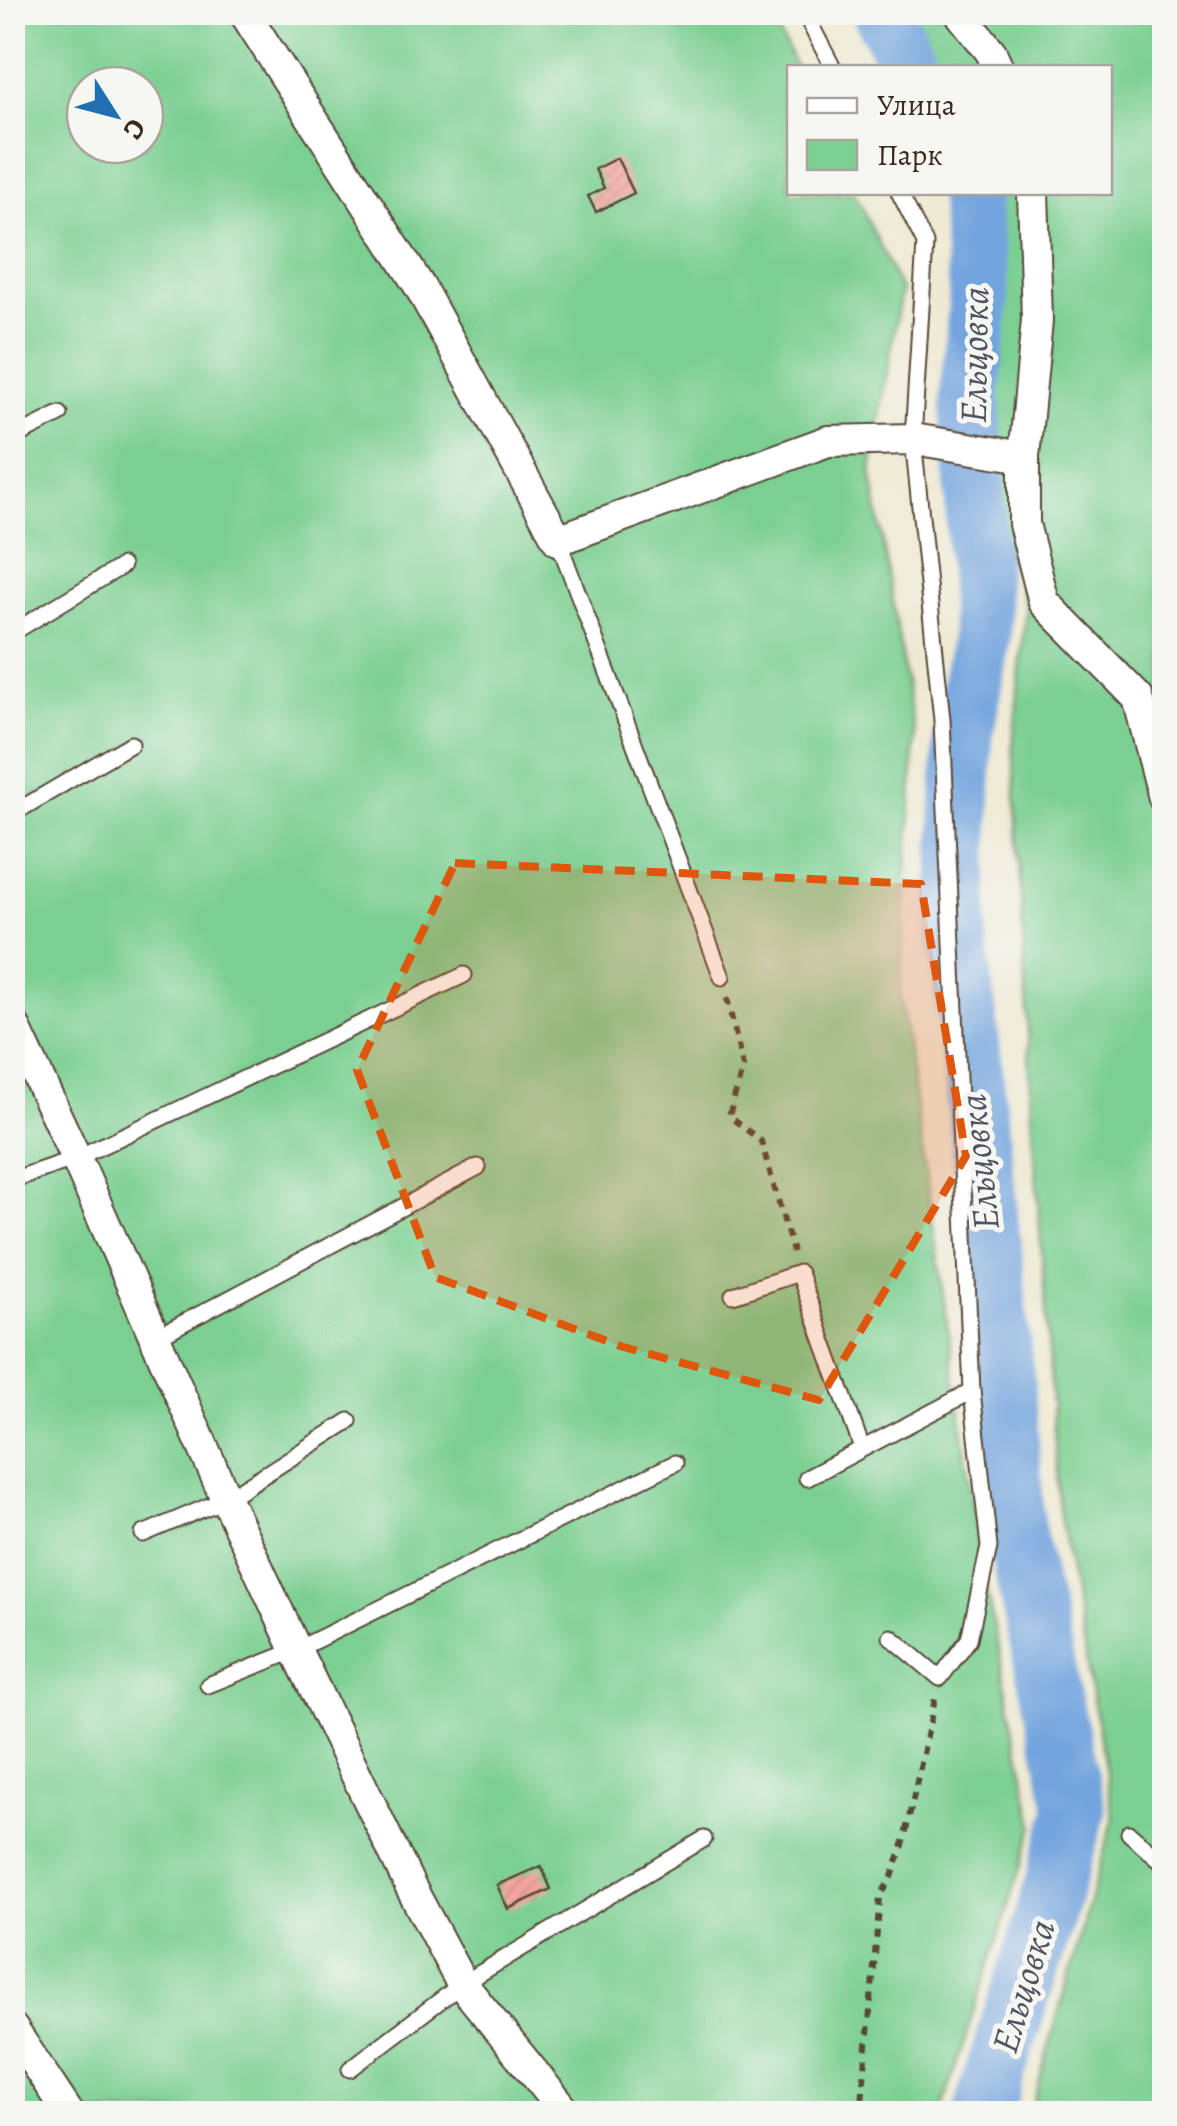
<svg xmlns="http://www.w3.org/2000/svg" width="1177" height="2126" viewBox="0 0 1177 2126" font-family="Alegreya,serif">
<defs>
<pattern id="building-hatch" width="6" height="6" patternUnits="userSpaceOnUse" patternTransform="scale(2.5)"><rect width="6" height="6" fill="#f5a6a0"/><path d="M-1 1l2-2M0 6l6-6M5 7l2-2" fill="none" stroke="#c88782"/></pattern>
</defs>
<rect width="100%" height="100%" fill="#f6f6f2"/>
<filter id="ink" filterUnits="userSpaceOnUse"><feTurbulence type="fractalNoise" baseFrequency=".01" numOctaves="2"/><feDisplacementMap in="SourceGraphic" scale="20" xChannelSelector="R" yChannelSelector="G"/><feConvolveMatrix kernelMatrix="1 2 1 2 8 2 1 2 1" color-interpolation-filters="sRGB"/></filter>
<filter id="wash" filterUnits="userSpaceOnUse"><feTurbulence type="fractalNoise" baseFrequency=".0048" numOctaves="4" result="noise"/><feDisplacementMap in="SourceGraphic" scale="40" xChannelSelector="R" yChannelSelector="G"/><feGaussianBlur stdDeviation="2.25" result="paint"/><feColorMatrix in="noise" values="0 0 0 0 0 0 0 0 0 0 0 0 0 0 0 0 0 1.4 0 .05"/><feComposite in="paint" operator="in"/></filter>
<g filter="url(#wash)">
<rect width="100%" height="100%" fill="#eee9d2"/>
<g fill="#7ccf92" stroke="#5c7c58" stroke-width="2.5" fill-rule="evenodd">
<path d="M12,13H770L796,67L790,68V192L855,193L901,290L871,470L915,737L900,995L983,1573L1034,1825L941,2113H13ZM85,85H145V145H85Z"/>
<path d="M903,13H1164V2113H1030L1114,1817L1060,1516L1032,1115L1013,744L1026,605L982,472L978,357L991,193L1110,192V68L936,67L923,40Z"/>
</g>
<g fill="none" stroke-linecap="round" stroke-linejoin="round">
<g stroke="#73a4de" stroke-width="60">
<path d="M882,12L911,68"/>
<path d="M968,192L979,294L970,396L981,632L963,737L957,931L980,1133L1004,1376L1016,1534L1076,1810L1044,1920L993,2079L984,2114"/>
</g>
</g>
<g id="blocks">
<g fill="url(#building-hatch)">
<path d="M617,158L634,193L596,212L588,196L604,188L595,169Z"/>
<path d="M541,1866L551,1889L508,1909L497,1885Z"/>
</g>
</g>
</g>
<g filter="url(#ink)">
<use href="#blocks" fill-opacity="0" stroke="#564739" stroke-width="2.5"/>
<g fill="none" stroke-linecap="round" stroke-linejoin="round">
<g stroke="#564739" stroke-width="19">
<g id="service">
<path d="M804,12L833,68"/>
<path d="M12,438L60,414"/>
<path d="M558,540L722,977"/>
<path d="M12,633L122,566"/>
<path d="M12,814L131,744"/>
<path d="M12,1180L76,1158L464,975"/>
<path d="M733,1295L799,1273L862,1448"/>
<path d="M155,1338L478,1167"/>
<path d="M807,1478L972,1391L942,720L913,439L925,243L899,192"/>
<path d="M143,1534L226,1499L349,1421"/>
<path d="M891,1637L940,1678L969,1639L989,1547L972,1391"/>
<path d="M208,1685L296,1650L675,1463"/>
<path d="M1129,1833L1164,1863"/>
<path d="M350,2069L462,1984L704,1839"/>
</g>
</g>
<g stroke="#564739" stroke-width="34">
<g id="minor">
<path d="M244,12L420,287L558,540L828,441L913,439L1024,457"/>
<path d="M959,12L991,52L998,68"/>
<path d="M1033,192L1037,320L1024,457V524L1044,602L1138,698L1164,798"/>
<path d="M12,1021L76,1158L226,1499L296,1650L410,1886L462,1984L567,2114"/>
<path d="M12,2028L69,2114"/>
</g>
</g>
<g stroke="#564739" stroke-width="6" stroke-dasharray="8 8" stroke-linecap="butt">
<path d="M727,998L743,1067L729,1116L761,1141L793,1252"/>
<path d="M861,2114L880,1897L892,1877L903,1845L935,1699"/>
</g>
<use href="#service" stroke="#fff" stroke-width="15"/>
<use href="#minor" stroke="#fff" stroke-width="30"/>
</g>
</g>
<path fill="#df570d" fill-opacity="0.2" stroke="#df570d" stroke-width="8" stroke-dasharray="20 12" stroke-linejoin="round" d="M455,863L921,884L966,1156L819,1400L620,1346L435,1277L357,1070Z"/>
<g text-anchor="middle" stroke-width="10" stroke-linejoin="round" paint-order="stroke">
<g font-size="38" font-style="italic" fill="#4f5561" stroke="#f6f6f2">
<text transform="translate(974 355) rotate(-89)" y="13">Ельцовка</text>
<text transform="translate(979 1162) rotate(-96)" y="13">Ельцовка</text>
<text transform="translate(1023 1986) rotate(-73)" y="13">Ельцовка</text>
</g>
</g>
<rect width="1177" height="2126" fill="none" stroke="#f6f6f2" stroke-width="50"/>
<rect x="787" y="65" width="325" height="130" fill="#f6f6f2" stroke="#aba49d" stroke-width="2.5"/>
<rect x="807" y="98" width="50" height="15" fill="#ffffff" stroke="#aba49d" stroke-width="2.5"/>
<text x="877" y="115" font-size="30" fill="#3b2a1e">Улица</text>
<rect x="807" y="140" width="50" height="30" fill="#7ccf92" stroke="#aba49d" stroke-width="2.5"/>
<text x="877" y="165" font-size="30" fill="#3b2a1e">Парк</text>
<g transform="translate(115 115) rotate(126)"><circle r="48" fill="#f6f6f2" stroke="#aba49d" stroke-width="2.5"/>
<path d="M0-8L18 38L0 25L-18 38Z" fill="#1f6fb2"/>
<text y="-15" font-size="28" font-weight="bold" text-anchor="middle" fill="#3b2a1e">С</text>
</g>
</svg>
